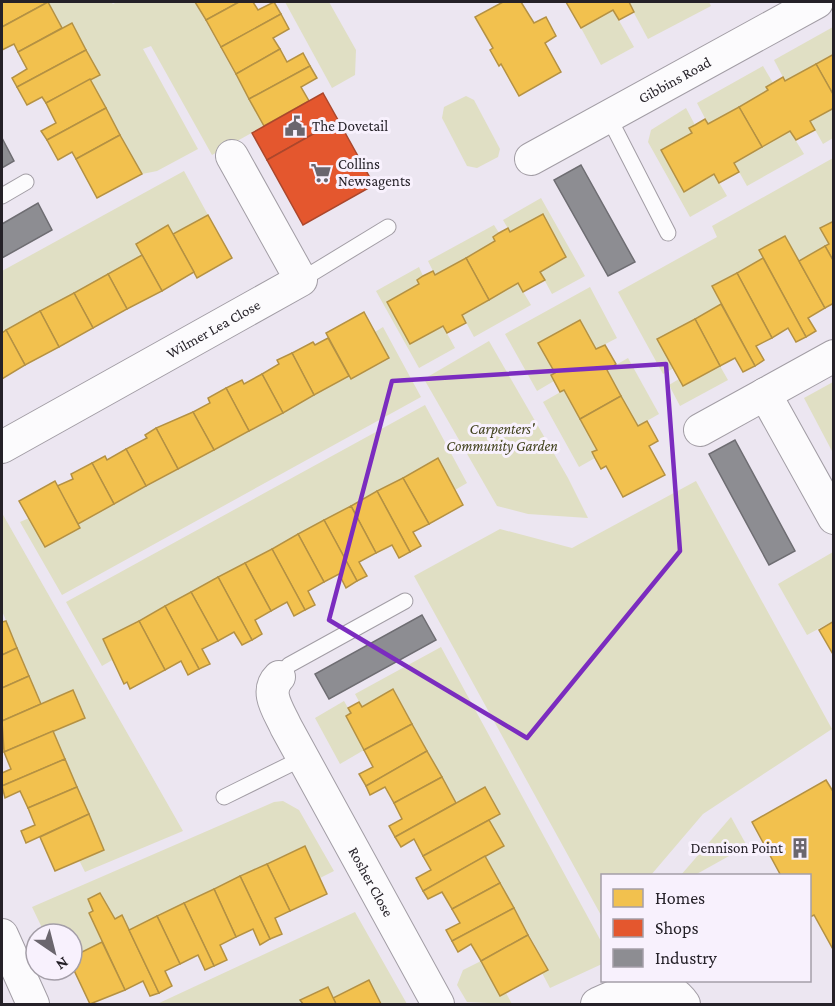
<svg xmlns="http://www.w3.org/2000/svg" width="835" height="1006" viewBox="0 0 835 1006" font-family="'Crimson Pro',serif">
<rect width="100%" height="100%" fill="#ece6f1"/>
<g fill="#e0dfc4">
<path d="M48,2H111L113,4L117,2H195L264,126L212,155L151,46L143,49L198,149L157,171L142,174L90,79L99,74L72,24L62,28Z"/>
<path d="M285,2H329L356,50L355,75L332,88Z"/>
<path d="M628,2H709L711,6L648,39Z"/>
<path d="M613,10L634,47L601,65L581,28Z"/>
<path d="M833,27V54L785,81L774,60Z"/>
<path d="M763,66L773,83L766,87L768,90L708,124L697,103Z"/>
<path d="M466,96L474,100L500,149L498,157L477,168L467,166L442,118L444,107Z"/>
<path d="M686,108L695,125L690,128L692,133L661,151L684,191L714,174L727,196L690,217L648,142L651,130Z"/>
<path d="M833,108V138L823,144L810,121Z"/>
<path d="M790,131L804,154L747,186L734,163Z"/>
<path d="M833,158V221L820,228L829,244L799,261L785,236L759,250L763,258L712,286L721,304L658,339L674,368L663,374L618,292L717,237L712,226Z"/>
<path d="M184,171L208,215L173,234L168,226L136,243L142,255L2,333V271Z"/>
<path d="M541,198L585,276L552,294L540,272L566,257L543,215L510,232L503,220Z"/>
<path d="M494,225L499,233L493,237L495,241L435,275L428,261Z"/>
<path d="M419,267L423,276L417,280L419,284L387,303L410,344L443,326L455,348L419,368L376,291Z"/>
<path d="M518,283L531,305L474,337L462,315Z"/>
<path d="M590,287L617,338L596,349L580,320L539,342L555,373L552,375L554,381L537,391L505,334Z"/>
<path d="M383,327L421,397L62,595L20,522L29,518L45,547L80,528L78,524L349,376L351,379L389,359L375,332Z"/>
<path d="M489,341L568,478L588,518L528,514L497,506L424,379Z"/>
<path d="M628,358L659,414L638,426L607,370Z"/>
<path d="M720,366L728,380L680,406L669,385L679,379L684,386Z"/>
<path d="M833,382V453L804,398Z"/>
<path d="M564,390L597,450L593,452L595,458L579,467L543,402Z"/>
<path d="M425,405L467,483L455,490L438,459L104,639L114,659L102,666L66,602Z"/>
<path d="M696,481L832,729L703,814L651,875L602,876V917L414,576L500,529L572,548Z"/>
<path d="M2,513L183,831L85,872L79,860L104,850L53,731L73,690L41,704L2,611Z"/>
<path d="M833,552V621L807,635L778,584Z"/>
<path d="M441,647L602,943V964L550,988L542,973L548,969L485,856L504,846L489,820L484,787L456,803L394,690L362,707L355,694Z"/>
<path d="M344,701L351,713L346,716L364,750L340,764L315,718Z"/>
<path d="M283,801L299,810L334,871L320,878L304,846L129,930L122,915L115,919L100,893L88,899L93,911L89,913L102,942L72,957V934H45L32,907L274,802Z"/>
<path d="M731,817L747,846L695,875H681Z"/>
<path d="M355,912L407,1004H381L369,980L333,998L327,987L301,999L303,1004H157Z"/>
<path d="M481,961L500,996L506,993L512,1004L467,1002L457,985L463,970Z"/>
</g>
<g fill="#f2c14e" stroke="#b49143" stroke-width="1.5">
<path d="M2,2H48L2,27Z"/>
<path d="M48,2L62,28L18,52L14,44L2,50V27Z"/>
<path d="M195,2H239L206,20Z"/>
<path d="M239,2H253L258,10L274,2L281,14L221,47L206,20Z"/>
<path d="M503,2H521L534,23L546,17L556,36L545,43L561,72L519,96L501,64L499,66L490,50L493,48L475,17Z"/>
<path d="M566,2H629L634,12L619,20L613,10L581,28Z"/>
<path d="M281,14L289,29L273,38L280,49L236,74L221,47Z"/>
<path d="M72,23L86,50L17,87L12,78L27,69L18,52Z"/>
<path d="M280,49L287,62L303,53L310,66L249,99L236,74Z"/>
<path d="M86,50L100,75L46,103L42,97L27,105L17,87Z"/>
<path d="M834,54V96L816,64Z"/>
<path d="M816,64L834,96V108L810,121L815,130L796,140L790,131L762,147L739,107L768,90L766,87L773,83L783,77L785,81Z"/>
<path d="M310,66L317,78L301,87L309,101L264,126L249,99Z"/>
<path d="M90,79L106,108L47,140L41,131L56,123L46,103Z"/>
<path d="M739,107L762,147L734,163L739,172L719,183L714,174L684,192L661,150L692,133L689,128L695,125L705,119L708,124Z"/>
<path d="M106,108L120,135L76,159L72,152L58,160L47,140Z"/>
<path d="M120,135L142,174L97,198L76,159Z"/>
<path d="M543,214L566,257L540,272L545,280L523,292L518,283L489,300L466,258L495,241L493,237L499,233L508,228L510,232Z"/>
<path d="M208,215L232,258L197,278L173,234Z"/>
<path d="M834,221V262L825,246L829,244L820,228Z"/>
<path d="M168,225L194,272L162,291L136,244Z"/>
<path d="M785,236L825,308L808,318L816,331L806,337L759,250Z"/>
<path d="M825,246L834,262V303L825,308L799,261Z"/>
<path d="M142,255L162,291L127,309L108,274Z"/>
<path d="M466,258L489,300L462,315L466,323L447,333L443,326L410,344L387,302L419,284L417,280L423,276L433,271L435,275Z"/>
<path d="M763,258L806,337L796,342L788,328L772,338L737,273Z"/>
<path d="M737,273L772,338L756,346L764,360L755,366L712,286Z"/>
<path d="M108,274L127,309L93,328L74,293Z"/>
<path d="M74,293L93,328L59,347L40,311Z"/>
<path d="M721,304L755,366L743,372L735,358L720,366L695,319Z"/>
<path d="M40,311L59,347L25,365L6,330Z"/>
<path d="M364,312L389,358L351,379L326,333Z"/>
<path d="M695,319L720,366L683,386L657,339Z"/>
<path d="M580,320L596,349L605,345L616,364L607,370L621,396L580,419L564,390L560,392L551,375L555,373L538,343Z"/>
<path d="M6,330L25,365L2,379V333Z"/>
<path d="M328,338L349,376L314,395L292,353L313,342L315,345Z"/>
<path d="M292,353L314,395L283,413L262,374L279,364L277,360Z"/>
<path d="M262,374L283,413L249,431L226,388L242,380L244,384Z"/>
<path d="M226,388L249,431L214,450L193,412L210,403L208,398Z"/>
<path d="M621,396L638,426L647,421L658,441L649,446L665,475L623,497L606,466L601,469L595,458L592,452L597,450L580,419Z"/>
<path d="M193,412L214,450L178,469L156,428Z"/>
<path d="M156,428L178,469L146,486L126,449L147,438L145,435Z"/>
<path d="M126,449L146,486L114,504L92,463L105,456L107,460Z"/>
<path d="M438,458L463,505L429,524L403,478Z"/>
<path d="M92,463L114,504L78,524L57,486L73,479L71,474Z"/>
<path d="M403,478L429,524L413,532L421,546L410,552L377,491Z"/>
<path d="M55,481L80,528L45,547L19,501Z"/>
<path d="M377,491L410,552L399,558L392,545L376,553L351,506Z"/>
<path d="M351,506L376,553L359,562L367,576L357,581L324,520Z"/>
<path d="M324,520L357,581L346,588L339,574L324,582L298,534Z"/>
<path d="M298,534L324,582L308,591L315,605L305,610L272,549Z"/>
<path d="M272,549L305,610L294,616L287,602L271,611L245,563Z"/>
<path d="M245,563L271,611L255,620L262,634L252,640L218,577Z"/>
<path d="M218,577L252,640L242,645L234,632L218,641L191,592Z"/>
<path d="M191,592L218,641L202,649L210,664L199,669L165,606Z"/>
<path d="M165,606L199,669L188,675L181,661L165,670L139,621Z"/>
<path d="M6,621L17,648L2,655V622Z"/>
<path d="M139,621L165,670L130,689L127,682L124,684L103,639Z"/>
<path d="M834,621V656L819,630Z"/>
<path d="M17,648L29,676L2,688V655Z"/>
<path d="M29,676L41,704L2,721V688Z"/>
<path d="M393,689L412,724L364,750L346,716L351,713L348,708L359,702L362,707Z"/>
<path d="M73,690L85,718L4,752L2,721Z"/>
<path d="M412,724L427,751L366,786L359,774L373,767L364,750Z"/>
<path d="M53,731L65,759L2,786V773L11,769L4,752Z"/>
<path d="M427,751L442,777L394,803L385,787L370,795L366,786Z"/>
<path d="M65,759L77,787L28,808L20,791L5,798L2,786Z"/>
<path d="M442,777L456,803L395,837L389,826L402,819L394,803Z"/>
<path d="M826,780L834,793V951L814,915L810,917V876H777L780,874L752,822Z"/>
<path d="M77,787L89,814L26,843L21,831L35,825L28,808Z"/>
<path d="M485,787L500,814L423,856L414,839L401,847L395,837Z"/>
<path d="M89,814L104,850L55,871L40,837Z"/>
<path d="M489,820L504,846L423,891L416,878L431,870L423,856Z"/>
<path d="M305,846L327,894L290,911L267,864Z"/>
<path d="M485,856L500,883L452,909L442,892L428,899L423,891Z"/>
<path d="M267,864L290,911L275,918L282,934L270,939L240,876Z"/>
<path d="M240,876L270,939L260,945L253,929L236,937L214,889Z"/>
<path d="M500,883L514,908L452,941L446,930L460,923L452,909Z"/>
<path d="M214,889L236,937L220,945L227,960L214,966L184,903Z"/>
<path d="M100,893L115,919L122,915L159,993L150,996L143,981L125,990L89,913L93,911L88,899Z"/>
<path d="M184,903L214,966L205,970L198,955L180,964L157,916Z"/>
<path d="M514,908L528,935L481,961L471,944L458,952L452,941Z"/>
<path d="M157,916L180,964L165,971L172,986L159,993L129,930Z"/>
<path d="M528,935L548,970L500,996L481,961Z"/>
<path d="M102,942L125,990L90,1004L72,966V957Z"/>
<path d="M369,980L381,1004H336L333,998Z"/>
<path d="M328,987L336,1004H303L300,1000Z"/>
</g>
<g fill="#e4572e" stroke="#ab472c" stroke-width="1.5">
<path d="M323,93L338,120L267,160L252,133Z"/>
<path d="M338,120L374,185L303,225L267,160Z"/>
</g>
<g fill="#8d8d92" stroke="#6e6d72" stroke-width="1.5">
<path d="M2,138L14,161L2,168Z"/>
<path d="M581,165L635,262L608,276L554,180Z"/>
<path d="M38,203L52,230L2,258V224Z"/>
<path d="M735,440L795,551L769,565L709,454Z"/>
<path d="M422,615L436,640L329,699L315,674Z"/>
</g>
<g fill="none" stroke-linecap="round" stroke-linejoin="round">
<g stroke="#a29da5" stroke-width="17">
<g id="service">
<path d="M608,116L668,233"/>
<path d="M2,196L26,182"/>
<path d="M301,280L388,227"/>
<path d="M279,677L289,665L405,601"/>
<path d="M224,797L303,758"/>
</g>
</g>
<g stroke="#a29da5" stroke-width="34">
<g id="minor">
<path id="s1" d="M531,159L817,2"/>
<path d="M765,394L834,518"/>
<path d="M700,430L834,356"/>
<path id="s2" d="M2,447L301,280L232,156"/>
<path id="s3" d="M279,677C264,692 279,711 286,727L438,1004"/>
<path d="M2,935L33,1004"/>
<path d="M597,1004C624,992 663,973 684,1004"/>
</g>
</g>
<use href="#service" stroke="#fcfbfd" stroke-width="15"/>
<use href="#minor" stroke="#fcfbfd" stroke-width="32"/>
</g>
<path fill="none" stroke="#7b2cbf" stroke-width="4.5" stroke-linejoin="round" d="M666,364L680,551L527,738L329,620L392,381Z"/>
<defs>
<g id="civic-bare" transform="scale(1.62)"><path d="M-.6-6.5H3V-4.5H.6V-3L4-1V1h2V6H-6V1h2V-1L-.6-3ZM-1.2 2.5V6h2.4V2.5Z" fill="#6b666e" stroke="#f8f1fd" stroke-width="2.5" paint-order="stroke"/></g>
<g id="supermarket-bare" transform="scale(1.62)"><path d="M-6-5.5h2.5l.6 2H6L4.5 2H-2.5L-4.4-4H-6ZM-1.5 3.2a1.3 1.3 0 1 0 .1 0ZM3 3.2a1.3 1.3 0 1 0 .1 0Z" fill="#6b666e" stroke="#f8f1fd" stroke-width="2.5" paint-order="stroke"/></g>
<g id="building-bare" transform="scale(1.62)"><path d="M-4-6H4V6H1V3H-1V6H-4ZM-2.5-4.3h1.7v1.8h-1.7ZM.8-4.3h1.7v1.8H.8ZM-2.5-1h1.7V.8h-1.7ZM.8-1h1.7V.8H.8Z" fill="#6b666e" stroke="#f8f1fd" stroke-width="2.5" paint-order="stroke"/></g>
</defs>
<g fill-rule="evenodd">
<use href="#civic-bare" x="295" y="126"/>
<use href="#supermarket-bare" x="321" y="173"/>
<use href="#building-bare" x="800" y="848"/>
</g>
<g text-anchor="middle" stroke-width="6" stroke-linejoin="round" paint-order="stroke">
<g font-size="15" fill="#252128" stroke="#f8f1fd">
<text dy="5" stroke="none"><textPath href="#s1" startOffset="164">Gibbins Road</textPath></text>
<text dy="5" stroke="none"><textPath href="#s2" startOffset="242">Wilmer Lea Close</textPath></text>
<text dy="5" stroke="none"><textPath href="#s3" startOffset="231">Rosher Close</textPath></text>
</g>
<g font-size="15" fill="#252128" stroke="#f8f1fd" text-anchor="start">
<text x="312" y="131">The Dovetail</text>
<text x="338" y="169">Collins<tspan x="338" dy="17">Newsagents</tspan></text>
<text x="783" y="853" text-anchor="end">Dennison Point</text>
</g>
<g font-size="15" font-style="italic" fill="#41421d" stroke="#f8f1fd">
<text x="502" y="434">Carpenters'<tspan x="502" dy="17">Community Garden</tspan></text>
</g>
</g>
<rect width="835" height="1006" fill="none" stroke="#252128" stroke-width="6"/>
<rect x="601" y="874" width="210" height="108" fill="#f8f1fd" stroke="#a49ea8" stroke-width="1.5"/>
<rect x="613" y="889" width="30" height="18" fill="#f2c14e" stroke="#a49ea8" stroke-width="1.5"/>
<text x="655" y="904" font-size="18" fill="#252128">Homes</text>
<rect x="613" y="919" width="30" height="18" fill="#e4572e" stroke="#a49ea8" stroke-width="1.5"/>
<text x="655" y="934" font-size="18" fill="#252128">Shops</text>
<rect x="613" y="949" width="30" height="18" fill="#8d8d92" stroke="#a49ea8" stroke-width="1.5"/>
<text x="655" y="964" font-size="18" fill="#252128">Industry</text>
<g transform="translate(54 952) rotate(145)"><circle r="28" fill="#f8f1fd" stroke="#a49ea8" stroke-width="1.5"/>
<path d="M0-4.5L10 22L0 15L-10 22Z" fill="#6b666e"/>
<text y="-9" font-size="16" font-weight="bold" text-anchor="middle" fill="#252128">N</text>
</g>
</svg>
